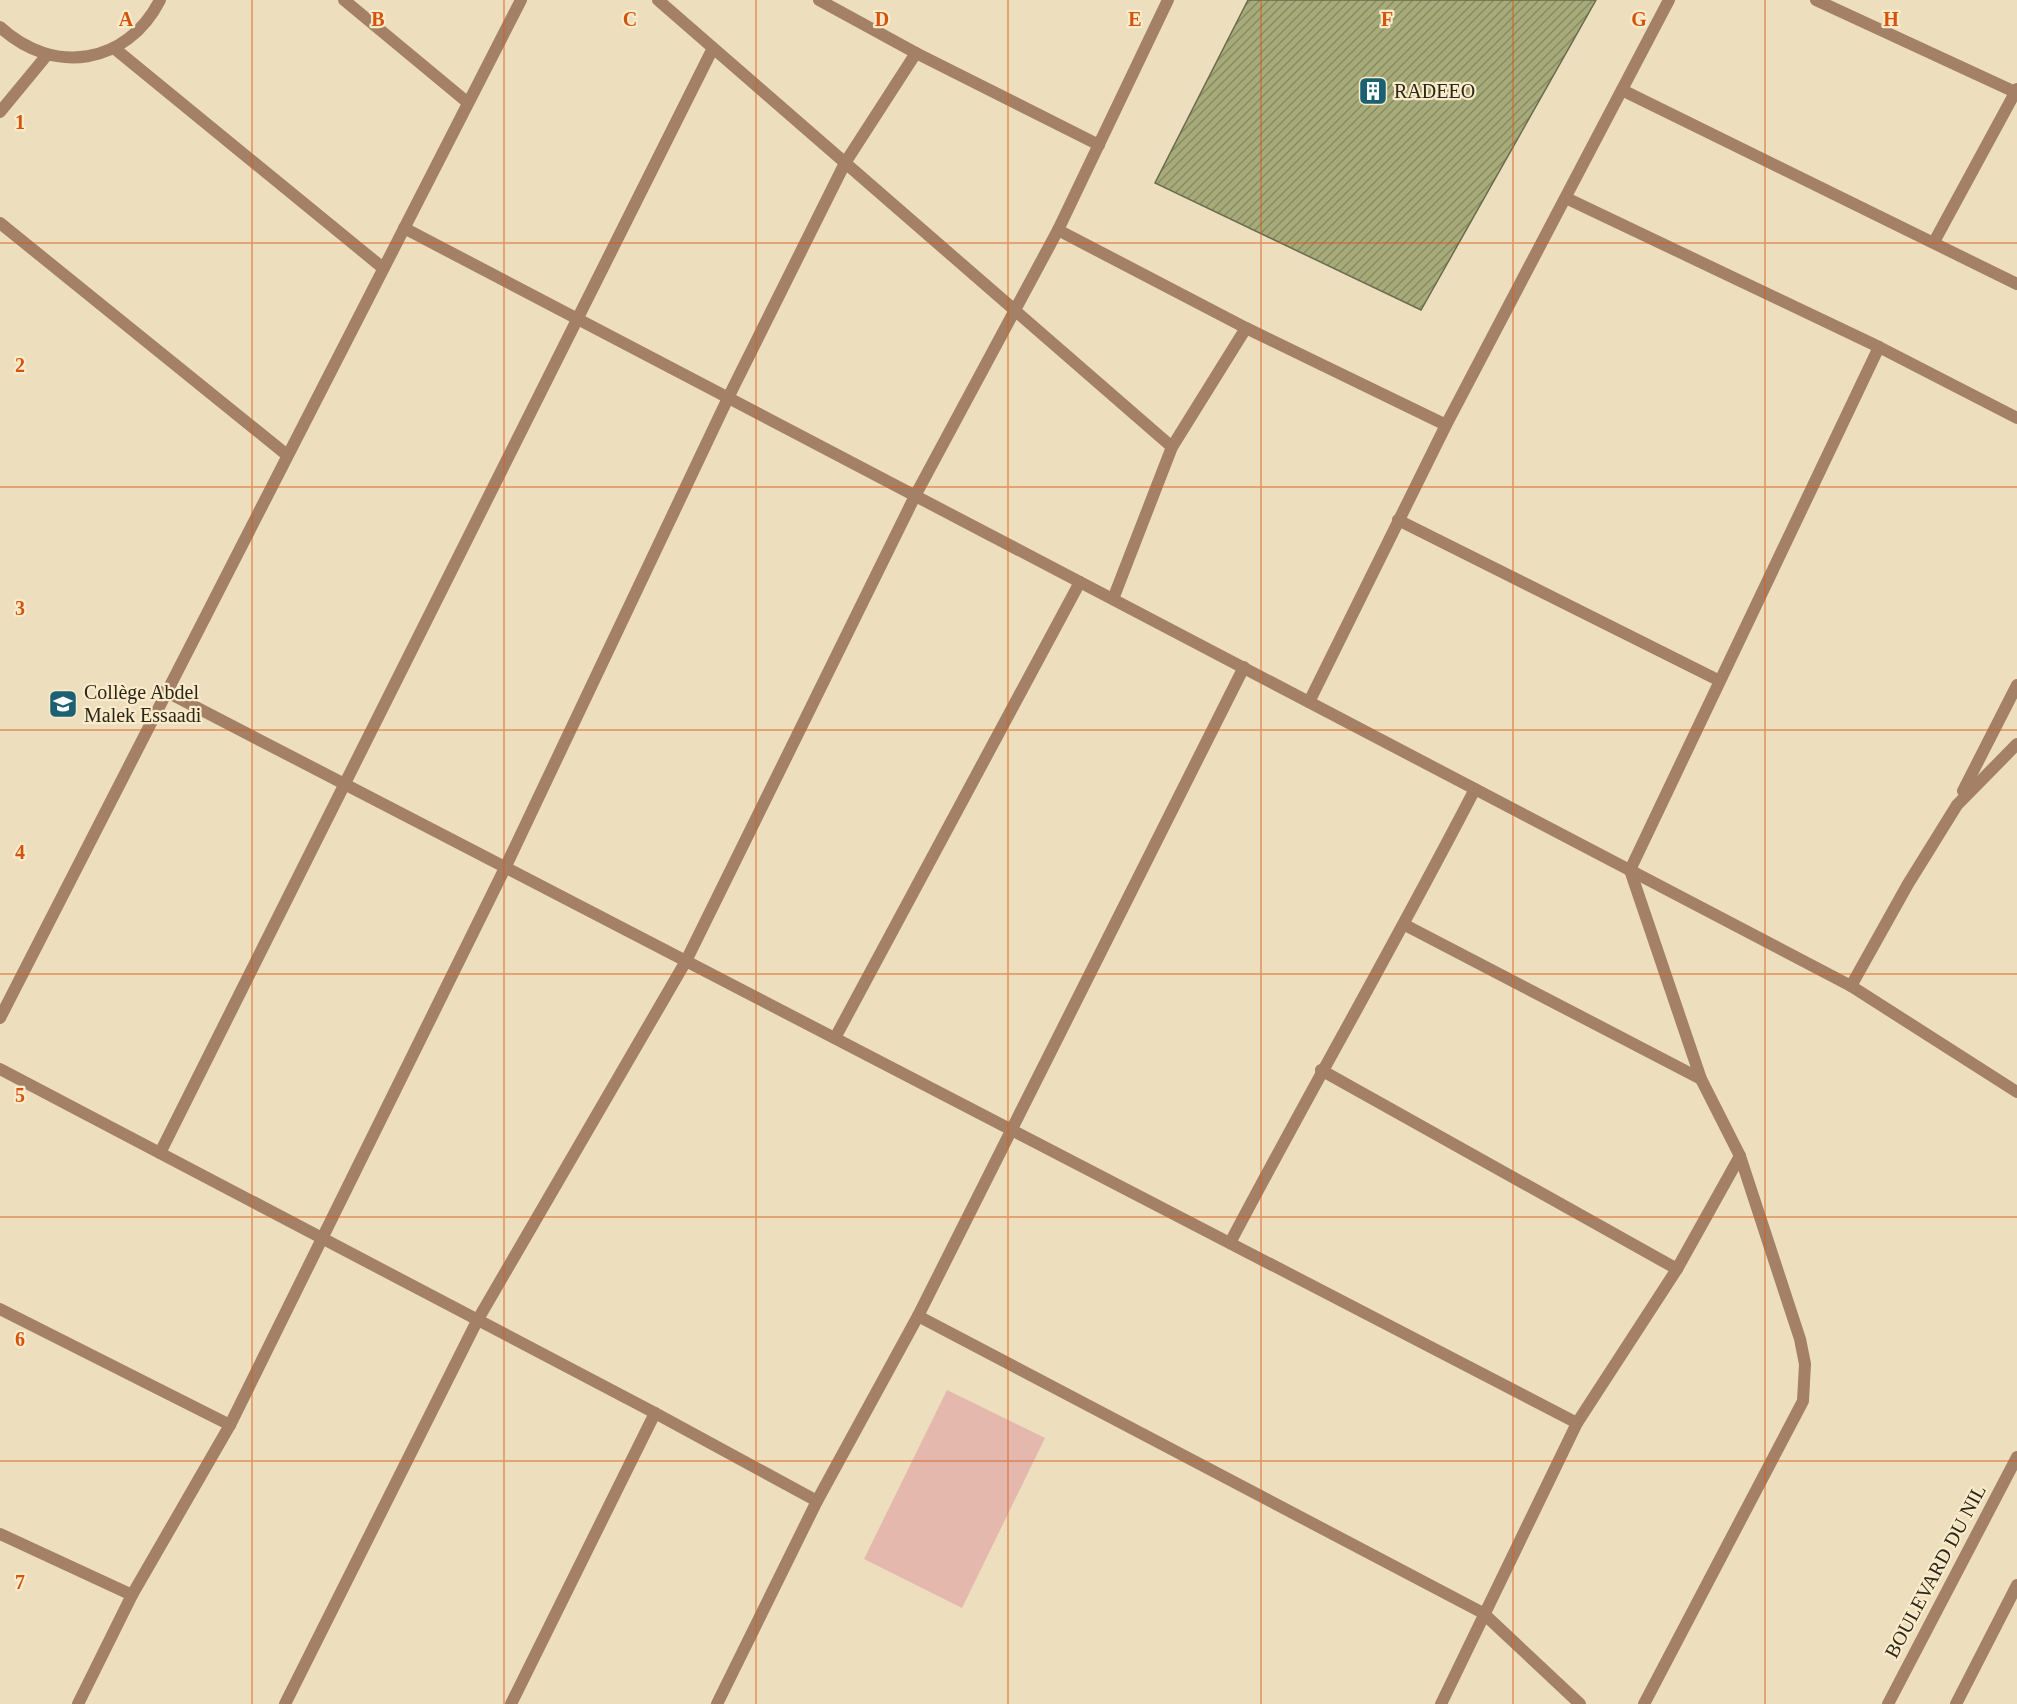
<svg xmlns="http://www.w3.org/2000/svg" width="2017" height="1704" viewBox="0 0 2017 1704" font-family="Georgia,serif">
<defs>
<pattern id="building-hatch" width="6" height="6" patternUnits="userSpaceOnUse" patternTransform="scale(1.5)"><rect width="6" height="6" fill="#a7ab79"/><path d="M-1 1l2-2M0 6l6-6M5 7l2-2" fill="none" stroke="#888b62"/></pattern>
</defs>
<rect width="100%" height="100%" fill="#eddebe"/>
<path fill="#e5b8ae" d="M947,1390L1045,1438L962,1608L864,1559Z"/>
<path fill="url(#building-hatch)" stroke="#696c4e" stroke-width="1.5" d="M1248,0H1596L1421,310L1155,183Z"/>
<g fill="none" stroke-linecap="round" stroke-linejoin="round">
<path stroke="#a48166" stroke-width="12" d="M0,223L287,455"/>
<g stroke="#a48166" stroke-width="12">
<path d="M344,0L467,102"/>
<path d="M658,0L1172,447"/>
<path d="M819,0L916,53L1099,145"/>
<path d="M1816,0L2015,92"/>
<path d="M114,48L383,268"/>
<path d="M1622,90L2017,284"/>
<path d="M1566,198L1879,347L2017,418"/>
<path d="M404,228L1851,986L2017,1092"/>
<path d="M1058,230L1246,328L1446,425"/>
<path d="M1934,242L2017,89"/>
<path d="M1398,520L1718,680"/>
<path d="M1113,599L1172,447L1246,328"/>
<path d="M165,691L1577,1423"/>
<path d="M1309,702L1446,425L1669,0"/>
<path d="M1963,791L2017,685"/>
<path d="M1405,925L1701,1079"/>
<path d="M1851,986L1908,884L1957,805L2017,744"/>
<path d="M0,1018L521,0"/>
<path d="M835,1038L1080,582"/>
<path d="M0,1069L655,1413L817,1501"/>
<path d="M1321,1070L1677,1269"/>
<path d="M160,1153L713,48"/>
<path d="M1230,1243C1310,1091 1396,942 1475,789"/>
<path d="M0,1309L230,1425"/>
<path d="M918,1316L1483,1613L1580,1704"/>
<path d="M0,1534L132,1595"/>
<path d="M78,1704L132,1595L230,1425L505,868L728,398L845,163L916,53"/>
<path d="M285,1704L477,1321L686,961L915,496L1058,230L1168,0"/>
<path d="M511,1704L655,1413"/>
<path d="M717,1704L817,1501L918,1316L1244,667"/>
<path d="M1441,1704L1577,1423L1677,1269L1740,1156"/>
<path d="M1644,1704L1803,1401L1805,1364L1800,1339L1740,1156L1701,1079L1630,870L1879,347"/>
</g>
<g stroke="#a48166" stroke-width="12">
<path d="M0,27C53,76 127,65 160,0"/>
<path d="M0,112L47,55"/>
<path d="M1888,1704L2017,1457"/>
<path d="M1956,1704L2017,1585"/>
</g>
</g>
<path fill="none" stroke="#d5540d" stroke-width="1.5" stroke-opacity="0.55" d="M252,0V1704M504,0V1704M756,0V1704M1008,0V1704M1261,0V1704M1513,0V1704M1765,0V1704M0,243H2017M0,487H2017M0,730H2017M0,974H2017M0,1217H2017M0,1461H2017"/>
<defs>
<g id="building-square" transform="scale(1.5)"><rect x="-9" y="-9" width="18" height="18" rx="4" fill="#1b6172" stroke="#faebcb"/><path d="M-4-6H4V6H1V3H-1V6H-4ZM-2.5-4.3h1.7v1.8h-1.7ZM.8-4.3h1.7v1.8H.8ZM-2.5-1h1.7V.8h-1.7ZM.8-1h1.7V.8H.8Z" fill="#fff"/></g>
<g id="school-square" transform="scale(1.5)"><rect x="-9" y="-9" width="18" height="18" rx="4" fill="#1b6172" stroke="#faebcb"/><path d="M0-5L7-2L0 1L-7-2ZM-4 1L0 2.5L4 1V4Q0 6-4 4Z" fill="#fff"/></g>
</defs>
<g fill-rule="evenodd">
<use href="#building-square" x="1373" y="91"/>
<use href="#school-square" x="63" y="704"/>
</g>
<g text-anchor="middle" stroke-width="4.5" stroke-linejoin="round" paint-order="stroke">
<g font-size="20" fill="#2b261a" stroke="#faebcb" text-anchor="start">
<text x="1394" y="98">RADEEO</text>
<text x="84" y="699">Collège Abdel<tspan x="84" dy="23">Malek Essaadi</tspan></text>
</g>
<g font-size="20" fill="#2b261a" stroke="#faebcb">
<text transform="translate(1935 1571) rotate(-62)" y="7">BOULEVARD DU NIL</text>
</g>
</g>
<g font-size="20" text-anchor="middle" font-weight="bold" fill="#d5540d" stroke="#faebcb" stroke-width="4.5" stroke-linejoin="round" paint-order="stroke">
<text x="126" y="26">A</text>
<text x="378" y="26">B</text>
<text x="630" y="26">C</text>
<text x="882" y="26">D</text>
<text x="1135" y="26">E</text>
<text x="1387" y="26">F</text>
<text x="1639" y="26">G</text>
<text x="1891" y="26">H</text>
<text x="20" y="129">1</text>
<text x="20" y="372">2</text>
<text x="20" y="615">3</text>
<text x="20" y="859">4</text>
<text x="20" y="1102">5</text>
<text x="20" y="1346">6</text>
<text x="20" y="1589">7</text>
</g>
</svg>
